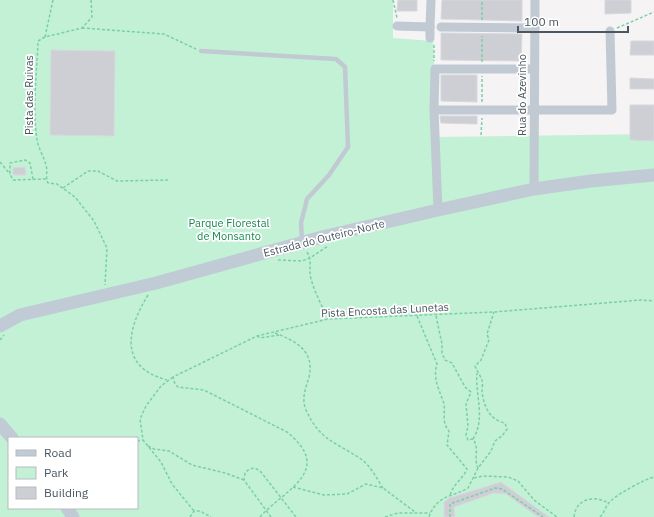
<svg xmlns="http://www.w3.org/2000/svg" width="654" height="517" viewBox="0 0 654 517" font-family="'IBM Plex Sans',sans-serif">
<rect width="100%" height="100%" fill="#f5f3f3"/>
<path fill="#c3f1d5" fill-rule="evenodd" d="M0,0H393V38L433,41L438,137L654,134V517H0ZM9,438H137V508H9Z"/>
<g fill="#cdcfd5" stroke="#d7d9de">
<path d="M398,0H417V11H397Z"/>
<path d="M442,0H522V21L441,19Z"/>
<path d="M605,0H631V13L605,14Z"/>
<path d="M441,33L522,34L521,61L441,60Z"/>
<path d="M631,41H654V55H630Z"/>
<path d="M51,50L115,51L114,136L50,135Z"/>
<path d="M441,75H477V102L441,101Z"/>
<path d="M630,78L654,79V89H630Z"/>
<path d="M630,105H654V141L630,140Z"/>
<path d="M440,116H477V124L441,123Z"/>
<path d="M25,167L26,175H13V168Z"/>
<path d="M501,482L549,517H538L506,494L494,493L454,507L455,517H444V502L449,498Z"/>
</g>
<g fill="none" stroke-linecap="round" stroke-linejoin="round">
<g stroke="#7ad0a6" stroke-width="1.5" stroke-dasharray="3 2" stroke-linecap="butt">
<path d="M91,0L92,17L82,28L45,37L38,41C37,73 32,107 37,139C38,148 44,157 46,165C48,172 45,177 48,183L57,184L75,197L94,221L107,248L105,285"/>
<path d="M393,0L397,18"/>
<path d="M482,20V0"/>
<path d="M82,28L164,34L196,49"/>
<path d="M617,28L654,12"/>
<path d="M45,37L53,0"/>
<path d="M434,45V61"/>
<path d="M482,62V36"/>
<path d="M482,102V76"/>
<path d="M481,135L482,118"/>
<path d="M0,162L10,174"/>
<path d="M33,179L30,163L25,160L10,163V174L13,180L46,179"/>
<path d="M63,188L88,171H98L117,181L168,180"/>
<path d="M307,252C313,262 308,268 311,279C315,293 322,306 328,319"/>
<path d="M278,260L302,261L310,258L328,246"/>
<path d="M148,295C127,329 118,367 167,380"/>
<path d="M417,316L437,364C433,378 438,387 443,401C447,410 440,420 449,431L447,445L467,469C463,479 452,485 450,496"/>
<path d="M436,316L442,344V353L445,360L452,363L465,387L471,392L466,404L468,426L466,435L468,440L473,439C480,449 473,457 478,468"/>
<path d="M275,333C296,341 315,351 309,377C306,388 301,398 306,410C320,441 336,442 361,459C370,465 377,479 383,488"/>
<path d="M257,336L260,338L280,335"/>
<path d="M0,340L4,335"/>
<path d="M173,377L161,386L146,406L140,419L143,440L161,462L172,484L194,511"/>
<path d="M84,438H88"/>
<path d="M473,439C486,418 475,396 477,373"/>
<path d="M137,441L143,440"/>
<path d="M148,446L154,449L169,451L192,465L225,473L244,480"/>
<path d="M474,478L483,476L508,477L518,481L534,500L557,517"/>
<path d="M293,487L324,495L347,494L366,484L383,488L415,512"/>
<path d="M190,517L194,511H200L211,517"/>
<path d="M260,517C285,489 335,471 287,432L204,390L178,387L175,384L173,377L257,336L328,319L494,312L641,300L654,301"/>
<path d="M271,517L244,480L245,473C250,467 256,467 261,472L296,517"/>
<path d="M385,517L398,513H430"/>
<path d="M429,517C437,495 450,498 468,488L478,468L491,451L495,441L502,436L507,429L505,423C490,420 484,407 482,392C482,389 483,383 482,380C480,375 477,371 475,366L481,360L489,340L487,334L494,312"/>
<path d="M450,517V504L495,488L502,489L543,517"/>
<path d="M574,517C576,498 595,495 608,503"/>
<path d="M600,517C604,513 605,508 608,504C613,496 645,479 654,477"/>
</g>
<path stroke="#c1cad2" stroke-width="4.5" d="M201,51L336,59L345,67L348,147L329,175L307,199L301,223L302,241"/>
<g stroke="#c1cad2" stroke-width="9">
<path d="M397,26L430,27L431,0"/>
<path d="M441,27L535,28"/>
<path d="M430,38V27"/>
<path d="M434,110H612L610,31"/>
<path d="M534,189L535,0"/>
<path d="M438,210L434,110L435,69H534"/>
</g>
<g stroke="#c1cbd6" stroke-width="13">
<path d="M0,326L20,315L156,283L322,237L438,210L534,189L591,181L654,175"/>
<path d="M0,424L12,438"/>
<path d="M67,508L73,517"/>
</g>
</g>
<g text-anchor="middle" stroke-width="3.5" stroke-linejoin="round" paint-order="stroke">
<g font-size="11" fill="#4a5661" stroke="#fff">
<text transform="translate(29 95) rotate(-90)" y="4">Pista das Ruivas</text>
<text transform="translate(522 95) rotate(-90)" y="4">Rua do Azevinho</text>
<text transform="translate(324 238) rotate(-14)" y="4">Estrada do Outeiro-Norte</text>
<text transform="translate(385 310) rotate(-3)" y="4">Pista Encosta das Lunetas</text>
</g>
<g font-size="11" fill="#17864f" stroke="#fff">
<text x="229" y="227">Parque Florestal<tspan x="229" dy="13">de Monsanto</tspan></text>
</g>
</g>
<rect x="8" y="437" width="130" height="72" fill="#ffffff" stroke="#b7bbc0"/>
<rect x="16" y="450" width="20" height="6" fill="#c1cbd6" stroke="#b7bbc0"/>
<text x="44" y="457" font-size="12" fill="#4a5661">Road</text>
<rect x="16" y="467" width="20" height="12" fill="#c3f1d5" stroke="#b7bbc0"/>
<text x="44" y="477" font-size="12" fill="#4a5661">Park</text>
<rect x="16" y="487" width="20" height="12" fill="#cdcfd5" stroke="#b7bbc0"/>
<text x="44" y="497" font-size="12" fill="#4a5661">Building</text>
<path d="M518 26v6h110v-6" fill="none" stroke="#4a5661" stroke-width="2"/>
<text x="524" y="26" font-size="12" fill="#4a5661" stroke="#ffffff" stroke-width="3" paint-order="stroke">100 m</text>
</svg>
